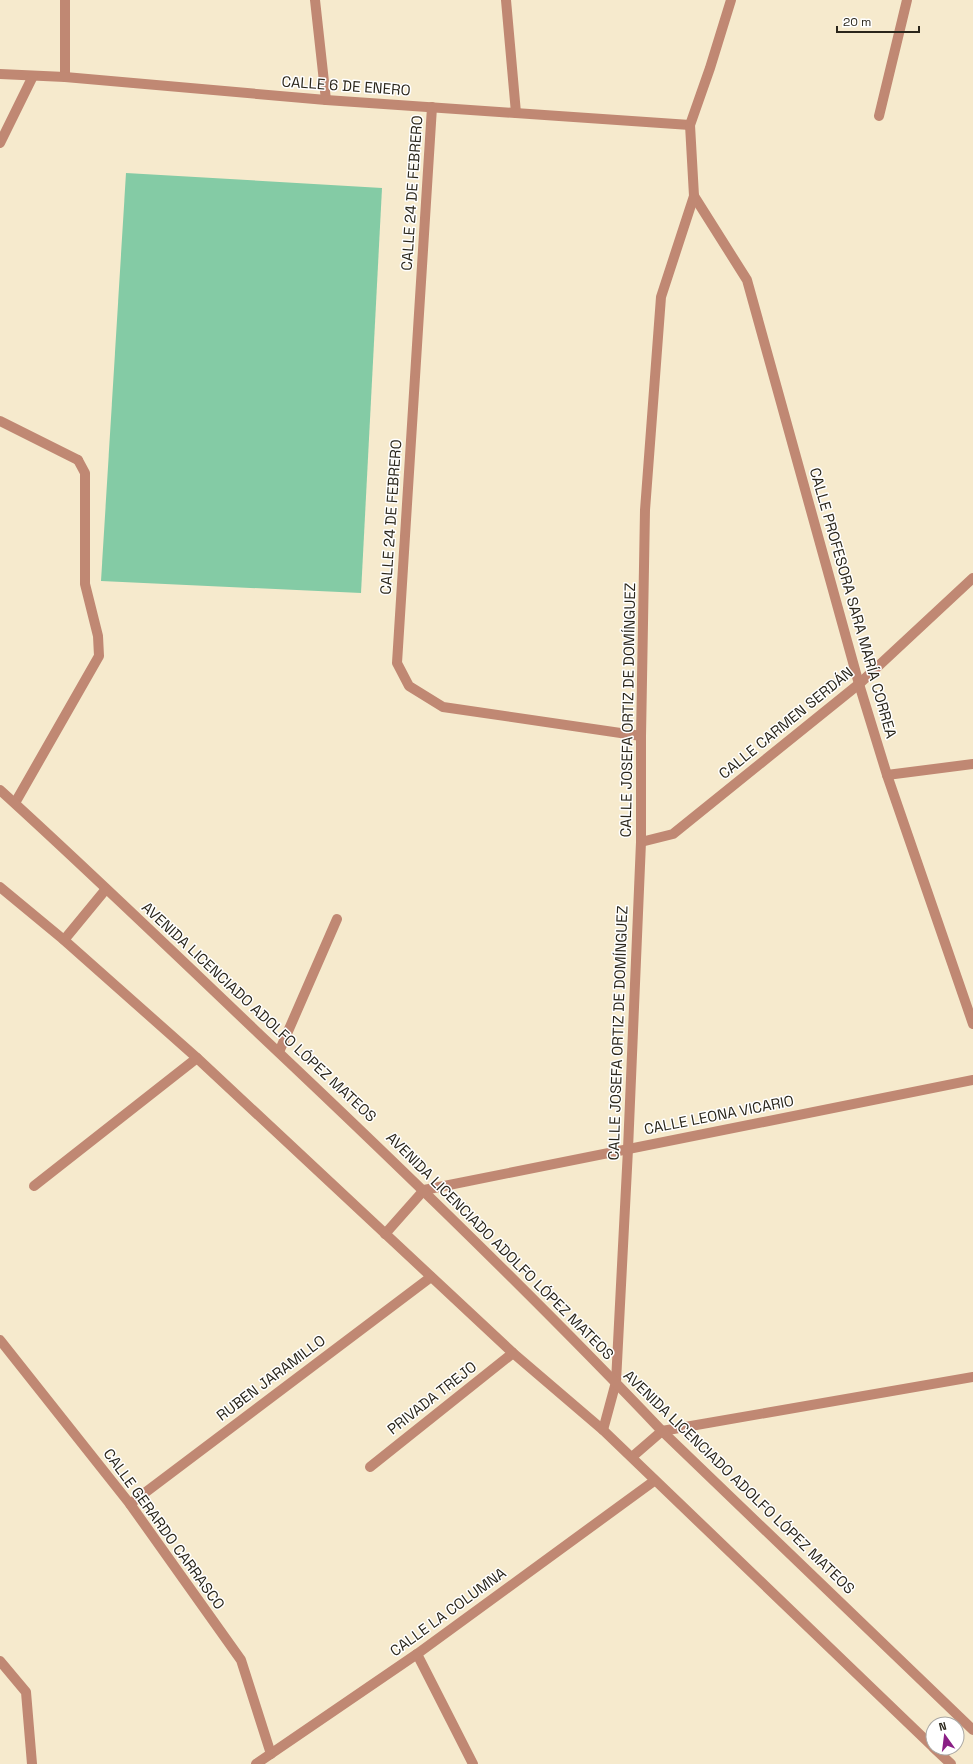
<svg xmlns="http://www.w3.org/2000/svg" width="973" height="1764" viewBox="0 0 973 1764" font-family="'Space Grotesk',sans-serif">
<rect width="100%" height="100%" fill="#f6eacd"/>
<path fill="#84cba5" d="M126,173L382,188L361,593L101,581Z"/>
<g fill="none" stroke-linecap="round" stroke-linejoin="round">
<path stroke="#c08873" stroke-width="10" d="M15,803L99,656L98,636L85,584V473L78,460"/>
<g stroke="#c08873" stroke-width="10">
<path d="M65,0V77"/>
<path d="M315,0L326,100"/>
<path d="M506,0L516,113"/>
<path d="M0,74L65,77L326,100L690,125"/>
<path d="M432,107L397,663L409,686L443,707L641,736"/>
<path d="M879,116L907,0"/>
<path d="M0,143L33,76"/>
<path d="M694,196L747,280L859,684L887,775L973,1024"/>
<path d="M0,421L78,460"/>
<path d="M887,775L973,764"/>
<path d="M641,842L673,834L859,684L973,578"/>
<path d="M279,1052L337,919"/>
<path d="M34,1186L197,1058"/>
<path d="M385,1234L424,1190L973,1080"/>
<path d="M0,1340L130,1504L241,1660L271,1754"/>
<path d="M603,1430L616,1382L628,1149L641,842V736L645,510L661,297L694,196L690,125L710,68L731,0"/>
<path d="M632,1457L662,1431L973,1377"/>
<path d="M370,1467L513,1353"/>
<path d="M130,1504L431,1277"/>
<path d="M417,1654L473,1764"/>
<path d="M0,1661L26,1692L32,1764"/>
<path d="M256,1764L417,1654L654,1481"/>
</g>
<g stroke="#c08873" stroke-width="10">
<path d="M0,790C87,869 171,950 256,1031C394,1161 531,1293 662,1431L973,1730"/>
<path d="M0,887L64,940L197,1058L513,1353L603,1430L933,1747"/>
<path d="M64,940L106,889"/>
<path d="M934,1748L951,1764"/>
</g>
</g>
<g text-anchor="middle" stroke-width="3" stroke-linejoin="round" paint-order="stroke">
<g font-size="15" fill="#2a261b" stroke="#fff">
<text transform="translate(346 86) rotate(4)" y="5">CALLE 6 DE ENERO</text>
<text transform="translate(412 193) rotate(-86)" y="5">CALLE 24 DE FEBRERO</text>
<text transform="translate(391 517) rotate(-86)" y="5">CALLE 24 DE FEBRERO</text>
<text transform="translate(853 603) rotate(74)" y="5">CALLE PROFESORA SARA MARÍA CORREA</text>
<text transform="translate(628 710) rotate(-89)" y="5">CALLE JOSEFA ORTIZ DE DOMÍNGUEZ</text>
<text transform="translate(786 723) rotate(-39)" y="5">CALLE CARMEN SERDÁN</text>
<text transform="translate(259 1012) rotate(43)" y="5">AVENIDA LICENCIADO ADOLFO LÓPEZ MATEOS</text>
<text transform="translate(618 1033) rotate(-88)" y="5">CALLE JOSEFA ORTIZ DE DOMÍNGUEZ</text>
<text transform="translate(719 1115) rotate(-11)" y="5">CALLE LEONA VICARIO</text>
<text transform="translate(500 1246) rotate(45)" y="5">AVENIDA LICENCIADO ADOLFO LÓPEZ MATEOS</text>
<text transform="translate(271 1378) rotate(-37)" y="5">RUBEN JARAMILLO</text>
<text transform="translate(432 1398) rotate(-38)" y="5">PRIVADA TREJO</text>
<text transform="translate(739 1482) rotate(44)" y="5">AVENIDA LICENCIADO ADOLFO LÓPEZ MATEOS</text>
<text transform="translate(164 1529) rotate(54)" y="5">CALLE GERARDO CARRASCO</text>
<text transform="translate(448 1612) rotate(-36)" y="5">CALLE LA COLUMNA</text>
</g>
</g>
<g transform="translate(945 1736) rotate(346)"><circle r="19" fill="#ffffff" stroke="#aaa8a4"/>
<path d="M0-3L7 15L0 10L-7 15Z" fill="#8a1f85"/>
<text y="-6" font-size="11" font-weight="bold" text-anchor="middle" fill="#2a261b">N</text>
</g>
<path d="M837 26v6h82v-6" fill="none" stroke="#2a261b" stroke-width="2"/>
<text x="843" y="26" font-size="12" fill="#2a261b" stroke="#ffffff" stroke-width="3" paint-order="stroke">20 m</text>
</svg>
